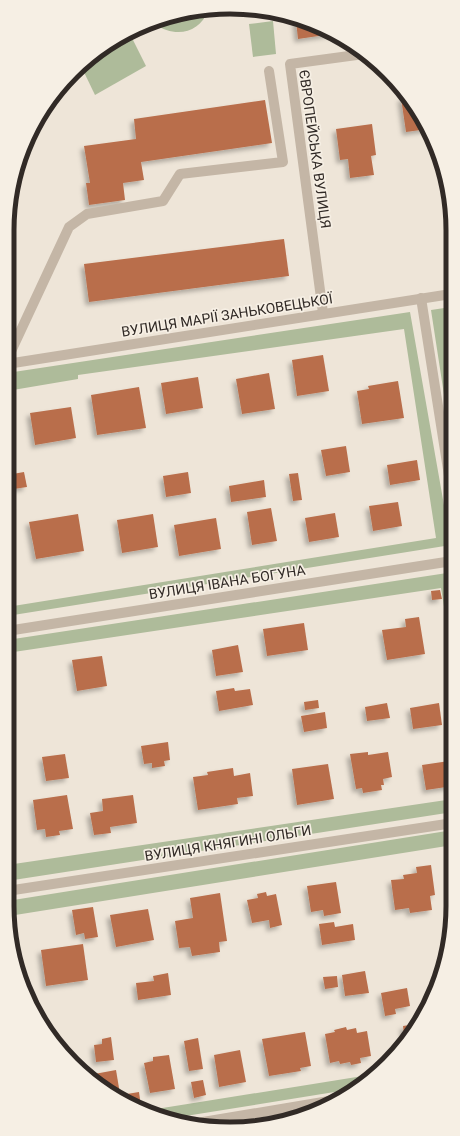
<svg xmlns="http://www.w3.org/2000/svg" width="460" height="1136" viewBox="0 0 460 1136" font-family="Roboto,sans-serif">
<defs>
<filter id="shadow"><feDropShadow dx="-3.5" dy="3.5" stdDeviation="2" flood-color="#0004"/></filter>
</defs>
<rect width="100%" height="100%" fill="#eee5d8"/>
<g fill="#aebb9a">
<path d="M208,10C200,34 174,38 155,24Z"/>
<path d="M273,21L276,54L253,57L249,24Z"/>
<path d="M129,32L146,66L95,95L82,68Z"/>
<path d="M451,307V322L447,323L451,350L452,447L431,310Z"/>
<path d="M410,312L451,545L7,616V607L436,538L404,329L78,375V379L7,391V373Z"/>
<path d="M447,573L452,605V656L441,588L7,653V640Z"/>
<path d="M453,799V812L7,881V865Z"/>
<path d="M453,830V845L9,916L7,901Z"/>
<path d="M369,1075L353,1089L173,1118L150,1110Z"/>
</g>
<g fill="#b96e4b" filter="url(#shadow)">
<path d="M299,18L301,19L332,34L298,39L296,21Z"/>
<path d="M407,97L411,102L428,129L406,132L401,98Z"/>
<path d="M265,100L272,143L141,162L144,180L123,183L125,200L89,205L86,183H90L84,146L136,139L134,119Z"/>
<path d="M372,124L376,155L371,156L374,175L350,178L348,159L340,160L336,129Z"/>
<path d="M284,239L289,276L89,302L84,264Z"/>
<path d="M323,355L329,391L297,396L292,360Z"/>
<path d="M269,373L275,409L242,414L236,379Z"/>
<path d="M198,377L203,408L166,414L161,383Z"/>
<path d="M398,381L404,418L362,424L357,391L369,389L368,386Z"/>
<path d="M139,387L146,428L97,435L91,395Z"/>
<path d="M71,407L76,438L35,445L30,413Z"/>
<path d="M7,420L13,454L7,455Z"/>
<path d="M346,446L350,472L326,476L321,450Z"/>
<path d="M417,460L420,480L390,485L387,465Z"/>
<path d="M24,472L27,487L7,490V475Z"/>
<path d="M188,472L191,493L166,497L163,476Z"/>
<path d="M298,473L302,500L293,501L289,474Z"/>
<path d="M264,480L266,497L231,502L229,486Z"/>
<path d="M398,502L402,526L373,531L369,506Z"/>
<path d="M271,508L277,541L252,545L247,512Z"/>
<path d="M335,513L339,537L309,542L305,518Z"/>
<path d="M78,514L84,551L36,559L29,522Z"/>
<path d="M153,514L158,547L122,553L117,520Z"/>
<path d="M216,518L221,549L179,556L174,525Z"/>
<path d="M440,590L442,599L432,600L431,591Z"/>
<path d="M419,617L425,654L387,660L382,630L406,627L405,619Z"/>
<path d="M304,623L308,650L267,656L263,629Z"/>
<path d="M238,645L243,672L216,676L212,650Z"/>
<path d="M102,656L107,686L77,691L72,660Z"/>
<path d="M234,688L235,691L250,689L253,705L219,711L216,691Z"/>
<path d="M318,700L319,708L305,710L304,702Z"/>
<path d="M387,703L390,718L367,721L365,707Z"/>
<path d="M439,703L442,725L413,729L410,708Z"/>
<path d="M325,712L327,728L304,732L301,716Z"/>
<path d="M168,742L170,760L164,761L165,766L152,768V763L144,764L141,746Z"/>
<path d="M368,752V755L388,752L392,777L383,779L384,785H381L382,790L363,793L362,788L356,789L350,754Z"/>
<path d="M65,754L69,778L46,781L42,757Z"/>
<path d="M449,761L453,786L426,790L422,765Z"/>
<path d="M328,764L334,799L297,805L292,769Z"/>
<path d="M233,768L234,776L250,773L253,796L237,798L238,804L198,810L193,777L208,775L207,772Z"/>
<path d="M67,795L73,829L59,831L60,835L46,837L45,829L37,830L33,800Z"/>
<path d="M133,795L137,823L110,827L111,833L94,835L90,813L103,811L102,799Z"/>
<path d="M431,865L435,895L430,896L432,910L410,913L409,908L395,910L391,880L404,879L403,875L417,873L416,867Z"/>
<path d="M336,882L341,913L324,916L323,910L311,912L307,886Z"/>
<path d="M266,892L267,896L276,894L282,925L270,928L269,920L252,923L247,900L258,898L257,894Z"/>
<path d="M220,893L227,941L219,942L220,952L192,956L190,947L179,948L175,921L193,918L190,898Z"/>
<path d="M93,907L98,937L85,939L84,933L76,935L72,910Z"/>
<path d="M148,909L154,940L116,947L110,915Z"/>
<path d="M334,922L335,927L353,924L355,940L322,945L319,924Z"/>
<path d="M83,944L88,980L46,986L41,950Z"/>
<path d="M365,971L369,993L345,996L342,975Z"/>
<path d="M168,973L171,995L138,1000L136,983L154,981L153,976Z"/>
<path d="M337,976L338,987L325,989L323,977Z"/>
<path d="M407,988L410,1006L395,1009L396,1014L385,1016L381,993Z"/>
<path d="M416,1024L407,1042L405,1043L403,1026Z"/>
<path d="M346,1027L347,1030L356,1028L357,1033L367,1031L371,1056L360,1058L361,1063L351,1065L350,1062L340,1064L339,1061L330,1063L325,1034L335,1032L334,1030Z"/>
<path d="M305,1032L311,1066L300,1068L301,1071L269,1076L262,1039Z"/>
<path d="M111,1037L114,1060L96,1062L94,1045L102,1044V1039Z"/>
<path d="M198,1038L203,1069L189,1071L184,1041Z"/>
<path d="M240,1050L246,1082L219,1087L214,1055Z"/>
<path d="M169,1055L175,1089L150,1093L144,1063L153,1061V1057Z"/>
<path d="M116,1070L121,1100L89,1075Z"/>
<path d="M203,1080L206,1095L194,1098L191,1082Z"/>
<path d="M139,1092L141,1107L128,1102L127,1094Z"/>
</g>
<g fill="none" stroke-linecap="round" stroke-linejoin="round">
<g stroke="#c4b6a6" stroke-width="10">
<path d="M421,298L452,495"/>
<path d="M323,313L290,64L364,54"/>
<path d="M7,360L69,227L87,214L163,201L180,174L283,162L269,71"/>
<path d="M7,364L451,294"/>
<path d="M7,631L452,561"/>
<path d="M7,891L453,823"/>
<path d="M191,1124L341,1099"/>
</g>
</g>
<g text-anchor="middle" stroke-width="3.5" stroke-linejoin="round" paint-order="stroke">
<g font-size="14" fill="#312a26" stroke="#f6efe4">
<text transform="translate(315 149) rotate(82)" y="5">ЄВРОПЕЙСЬКА ВУЛИЦЯ</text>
<text transform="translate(227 315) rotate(-9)" y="5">ВУЛИЦЯ МАРІЇ ЗАНЬКОВЕЦЬКОЇ</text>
<text transform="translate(227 582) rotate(-9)" y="5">ВУЛИЦЯ ІВАНА БОГУНА</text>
<text transform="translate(228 843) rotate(-9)" y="5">ВУЛИЦЯ КНЯГИНІ ОЛЬГИ</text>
</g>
</g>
<path d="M0 0H460V1136H0ZM230 14H230A216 216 0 0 1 446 230V906A216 216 0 0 1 230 1122H230A216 216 0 0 1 14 906V230A216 216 0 0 1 230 14Z" fill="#f6efe4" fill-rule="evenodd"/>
<path fill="none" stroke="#312a26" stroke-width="5" d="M230 14H230A216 216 0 0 1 446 230V906A216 216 0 0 1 230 1122H230A216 216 0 0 1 14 906V230A216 216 0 0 1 230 14Z"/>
</svg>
